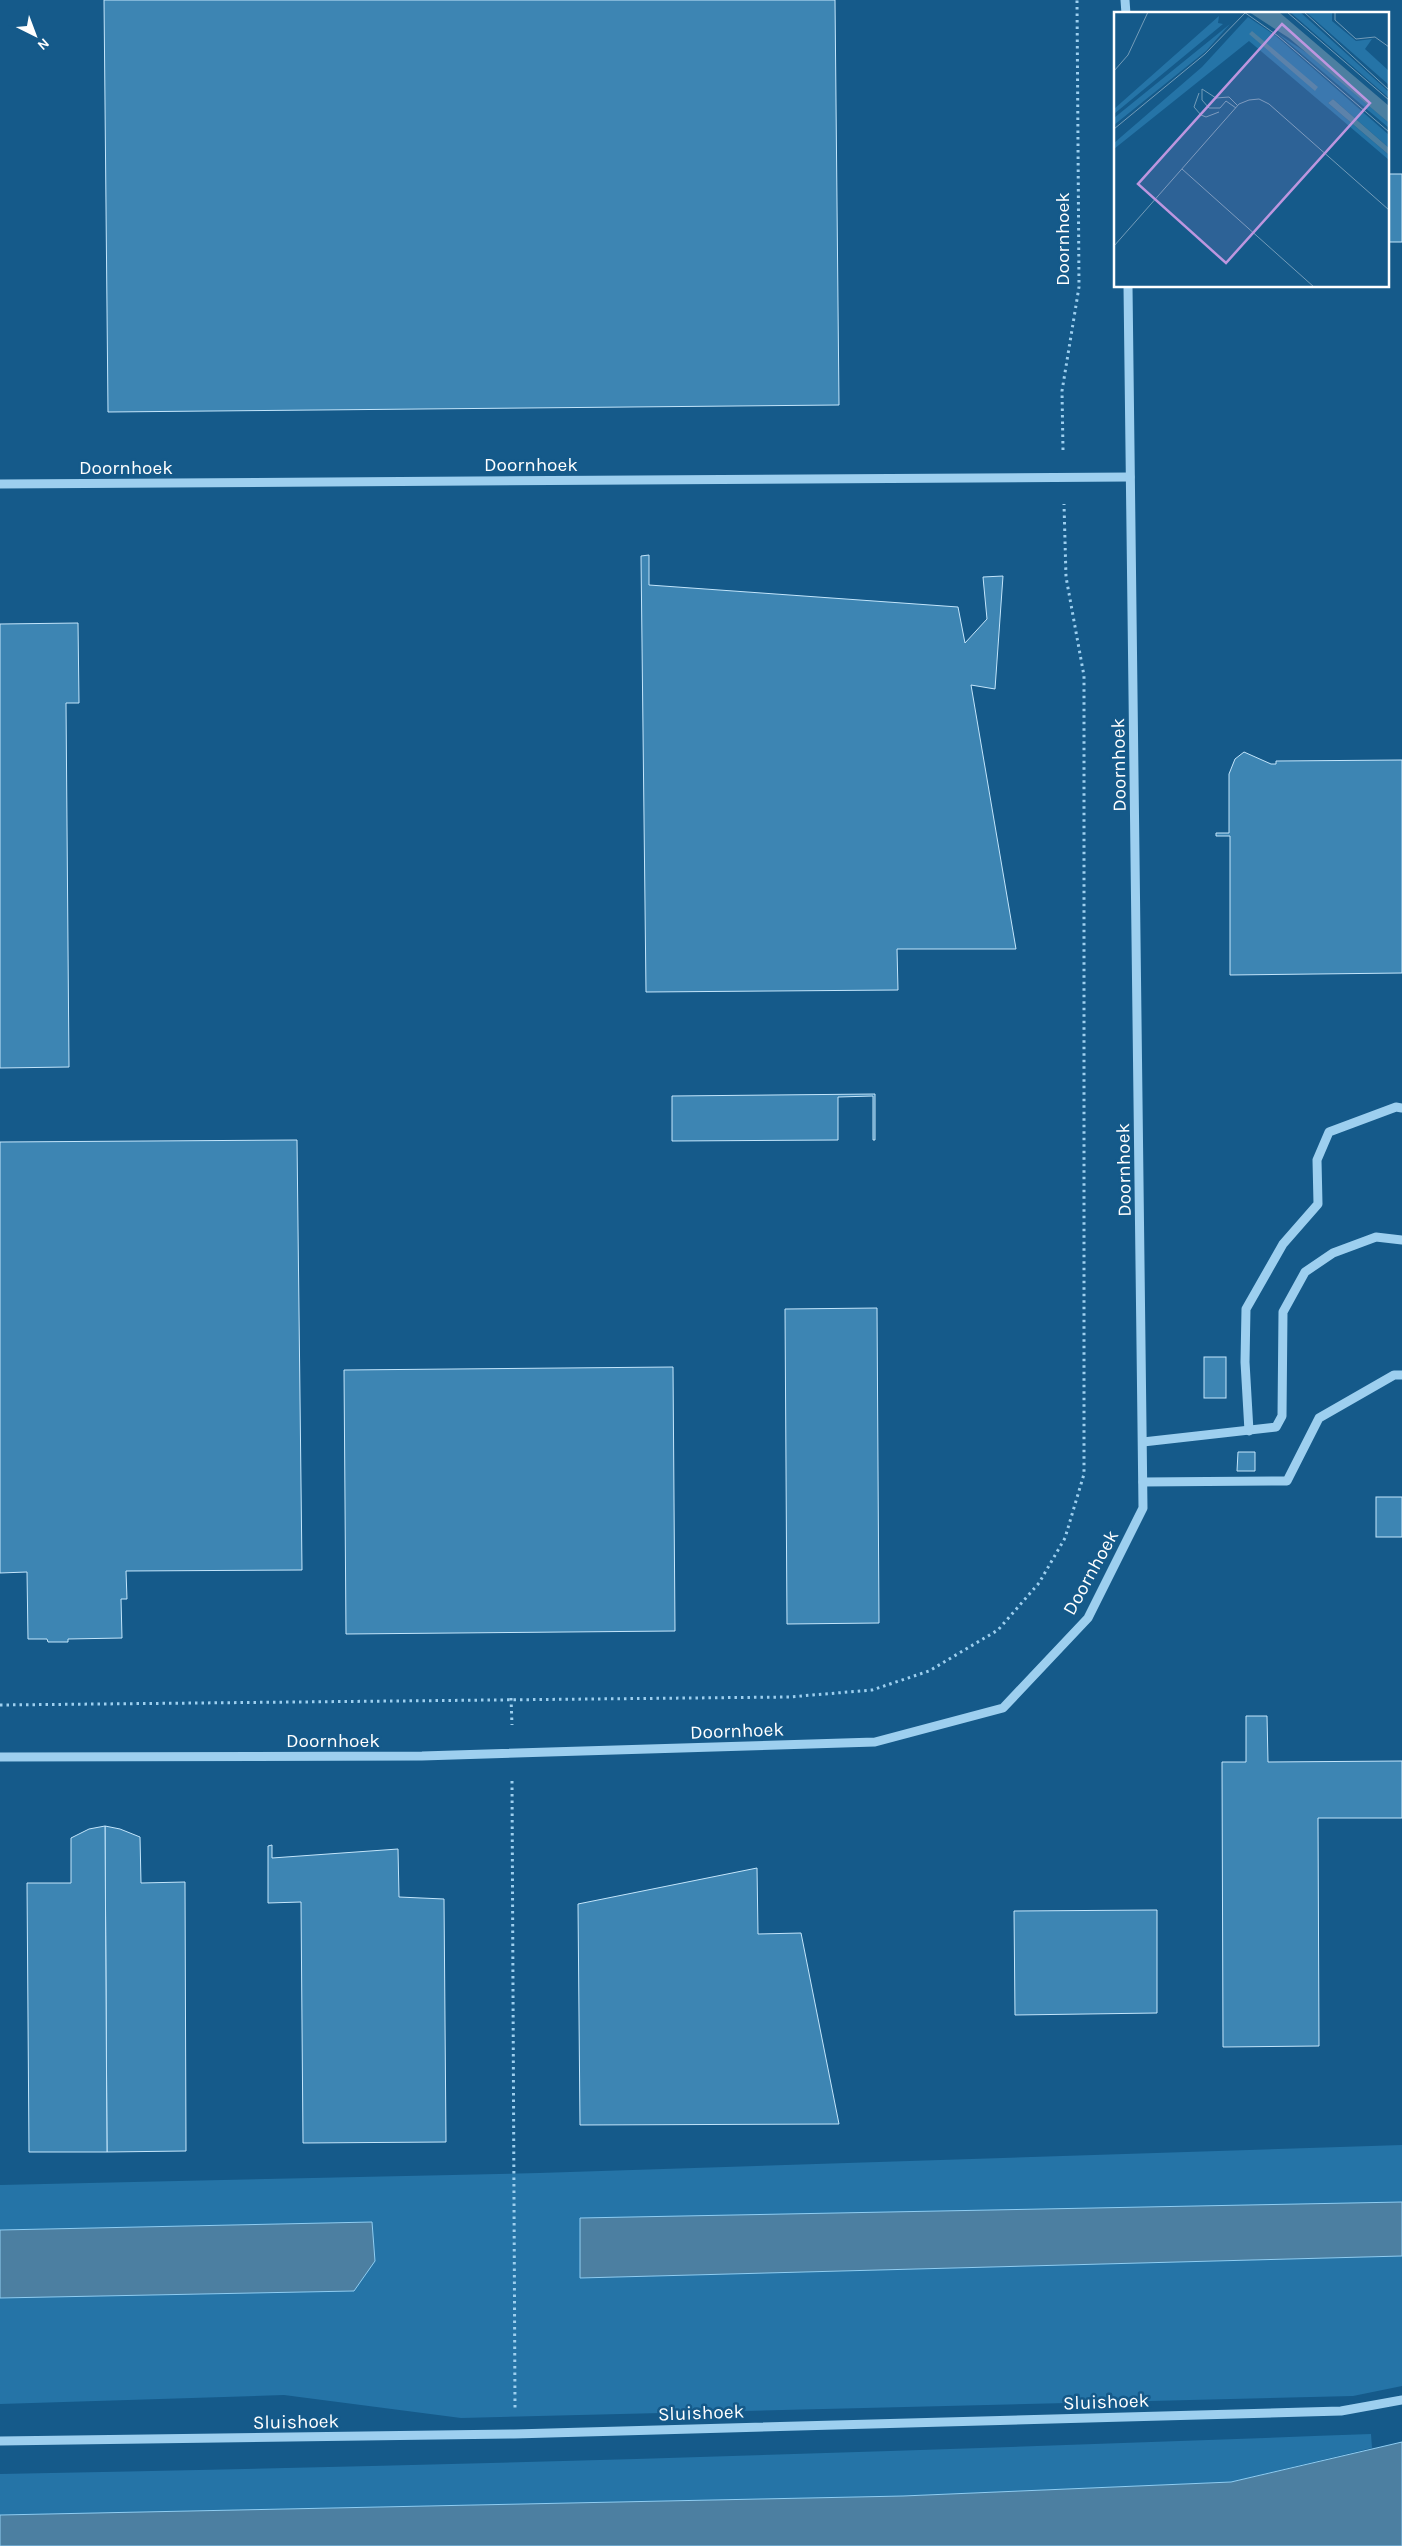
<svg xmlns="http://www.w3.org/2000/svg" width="1402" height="2546" viewBox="0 0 1402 2546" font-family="Karla,sans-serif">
<rect width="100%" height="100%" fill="#155a8a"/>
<g fill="#2574a7">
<path d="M1402,2145V2202L580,2219V2278L1402,2256V2386L1353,2396L461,2418L284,2395L0,2404V2298L354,2291L371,2222L0,2230V2185L539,2173Z"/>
<path d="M1371,2434L1372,2448L1231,2482L903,2496L0,2515V2474C457,2466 914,2451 1371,2434Z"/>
</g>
<g fill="#4c7fa1" stroke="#8fcdf2">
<path d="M1402,2202V2256L580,2278V2218Z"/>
<path d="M372,2222L375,2261L354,2291L0,2298V2230Z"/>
<path d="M1402,2442V2546H0V2515L903,2496L1231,2482Z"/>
</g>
<g fill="#3d85b3" stroke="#c3e5fb">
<path d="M104,0H835L839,405L108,412Z"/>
<rect x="1388" y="174" width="14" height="68"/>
<path d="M649,555V585L958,607L965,643L987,619L983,577L1003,576L995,689L971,685L1016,949H897L898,990L646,992L641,556Z"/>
<path d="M78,623L79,703H66L69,1067L0,1068V624Z"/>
<path d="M1244,752L1271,764H1276V761L1402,760V973L1230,975V836H1216V833H1229V774L1235,759Z"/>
<path d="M875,1094V1140H873V1096L838,1097V1140L672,1141V1096Z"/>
<path d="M297,1140L302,1570L126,1571L127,1599H121L122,1638L68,1639V1642H48L47,1639H28L27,1572L0,1573V1142Z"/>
<path d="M877,1308L879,1623L787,1624L785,1309Z"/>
<rect x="1204" y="1357" width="22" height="41"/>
<path d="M673,1367L675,1631L346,1634L344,1370Z"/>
<path d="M1238,1452H1255V1471H1237Z"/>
<rect x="1376" y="1497" width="26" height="40"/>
<path d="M1246,1716H1267L1268,1762L1402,1761V1818H1318L1319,2046L1223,2047L1222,1762H1246Z"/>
<path d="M105,1826L120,1829L140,1837L141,1883L185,1882L186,2151L107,2152Z"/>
<path d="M105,1826L107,2152H29L27,1883H71V1838L89,1829Z"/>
<path d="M272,1845V1858L398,1849L399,1897L444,1899L446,2142L303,2143L301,1902L268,1903V1846Z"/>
<path d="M757,1868L758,1934L801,1933L839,2124L580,2125L578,1904Z"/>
<path d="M1157,1910V2013L1015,2015L1014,1911Z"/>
</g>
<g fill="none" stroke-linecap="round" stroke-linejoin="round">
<g stroke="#9dcfef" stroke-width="3" stroke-dasharray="2.5 4" stroke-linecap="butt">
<path d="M1063,450L1062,391L1079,287L1077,0"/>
<path d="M511,1698L512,1725"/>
<path d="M0,1705L789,1697L872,1690L929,1671L998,1630L1039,1583L1065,1538L1084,1474V676L1066,577L1064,504"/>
<path d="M512,1781L515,2408"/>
</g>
<g stroke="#9dcfef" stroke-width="9">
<path d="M1125,0L1126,14"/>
<path d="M0,484L1130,477"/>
<path d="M1249,1431L1245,1362L1246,1309L1283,1244L1318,1204L1317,1160L1329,1132L1396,1107L1402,1108"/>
<path d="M1143,1442L1276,1427L1282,1416L1283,1312L1305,1272L1333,1253L1376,1237L1402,1240"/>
<path d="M1143,1482L1287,1481L1319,1418L1394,1375H1402"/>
<path d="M0,1757L422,1756L875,1742L1003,1708L1088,1618L1143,1508L1128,286"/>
<path d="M0,2441L514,2434L1341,2411L1402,2400"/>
</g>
</g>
<g text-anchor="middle" stroke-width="5" stroke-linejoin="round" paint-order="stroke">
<g font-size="19" fill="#fff" stroke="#155a8a">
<text transform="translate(1062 239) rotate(-90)" y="7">Doornhoek</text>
<text x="531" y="471">Doornhoek</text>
<text x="126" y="474">Doornhoek</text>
<text transform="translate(1118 765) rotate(-91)" y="7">Doornhoek</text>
<text transform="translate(1123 1170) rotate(-91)" y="7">Doornhoek</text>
<text transform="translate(1090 1572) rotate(-61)" y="7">Doornhoek</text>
<text transform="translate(737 1730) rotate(-2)" y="7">Doornhoek</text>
<text x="333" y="1747">Doornhoek</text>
<text transform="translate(1106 2401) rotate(-2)" y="7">Sluishoek</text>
<text transform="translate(701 2412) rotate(-2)" y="7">Sluishoek</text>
<text transform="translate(296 2421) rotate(-1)" y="7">Sluishoek</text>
</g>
</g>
<g transform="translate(1114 12)">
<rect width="275" height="275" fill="#155a8a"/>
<path d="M176,0H186L275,80V86ZM192,0H218V9L242,29L258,27L251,37L275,59V73ZM105,4L104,11L109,12L0,102V97ZM134,5L162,24L275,123V136L219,87L214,91L275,143V148L135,29L0,137V131L88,55ZM116,12L92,39L0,113V106ZM163,21L196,43L275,111V116Z" fill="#2574a7"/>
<path d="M135,0H165L275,94V111L175,26ZM138,19L204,75L201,79L135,22ZM219,87L275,136V143L214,91Z" fill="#4c7fa1"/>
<path fill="none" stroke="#739cb9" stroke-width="1" d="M130,0L164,24L275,120M173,0L275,88M190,0L275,78M221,0V8L242,27L261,25L275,35M0,59L14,43L34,0M85,81L80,95L87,103L92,105L105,100M122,96L112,89L106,96H95L88,88V77L102,86L115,85L124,94M0,117L91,42L132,0M68,157L200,275M0,234L125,92L135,88L145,87L155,92L275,198"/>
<path fill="#bd96df" fill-opacity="0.15" stroke="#bd96df" stroke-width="2.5" d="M168,12L256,91L112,251L24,172Z"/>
<rect width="275" height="275" fill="none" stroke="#fff" stroke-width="2.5"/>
</g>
<g transform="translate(35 35) rotate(138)" stroke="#155a8a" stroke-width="4" paint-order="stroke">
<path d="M0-4L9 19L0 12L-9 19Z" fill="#ffffff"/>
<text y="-8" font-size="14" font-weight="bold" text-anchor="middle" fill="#ffffff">N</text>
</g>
</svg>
